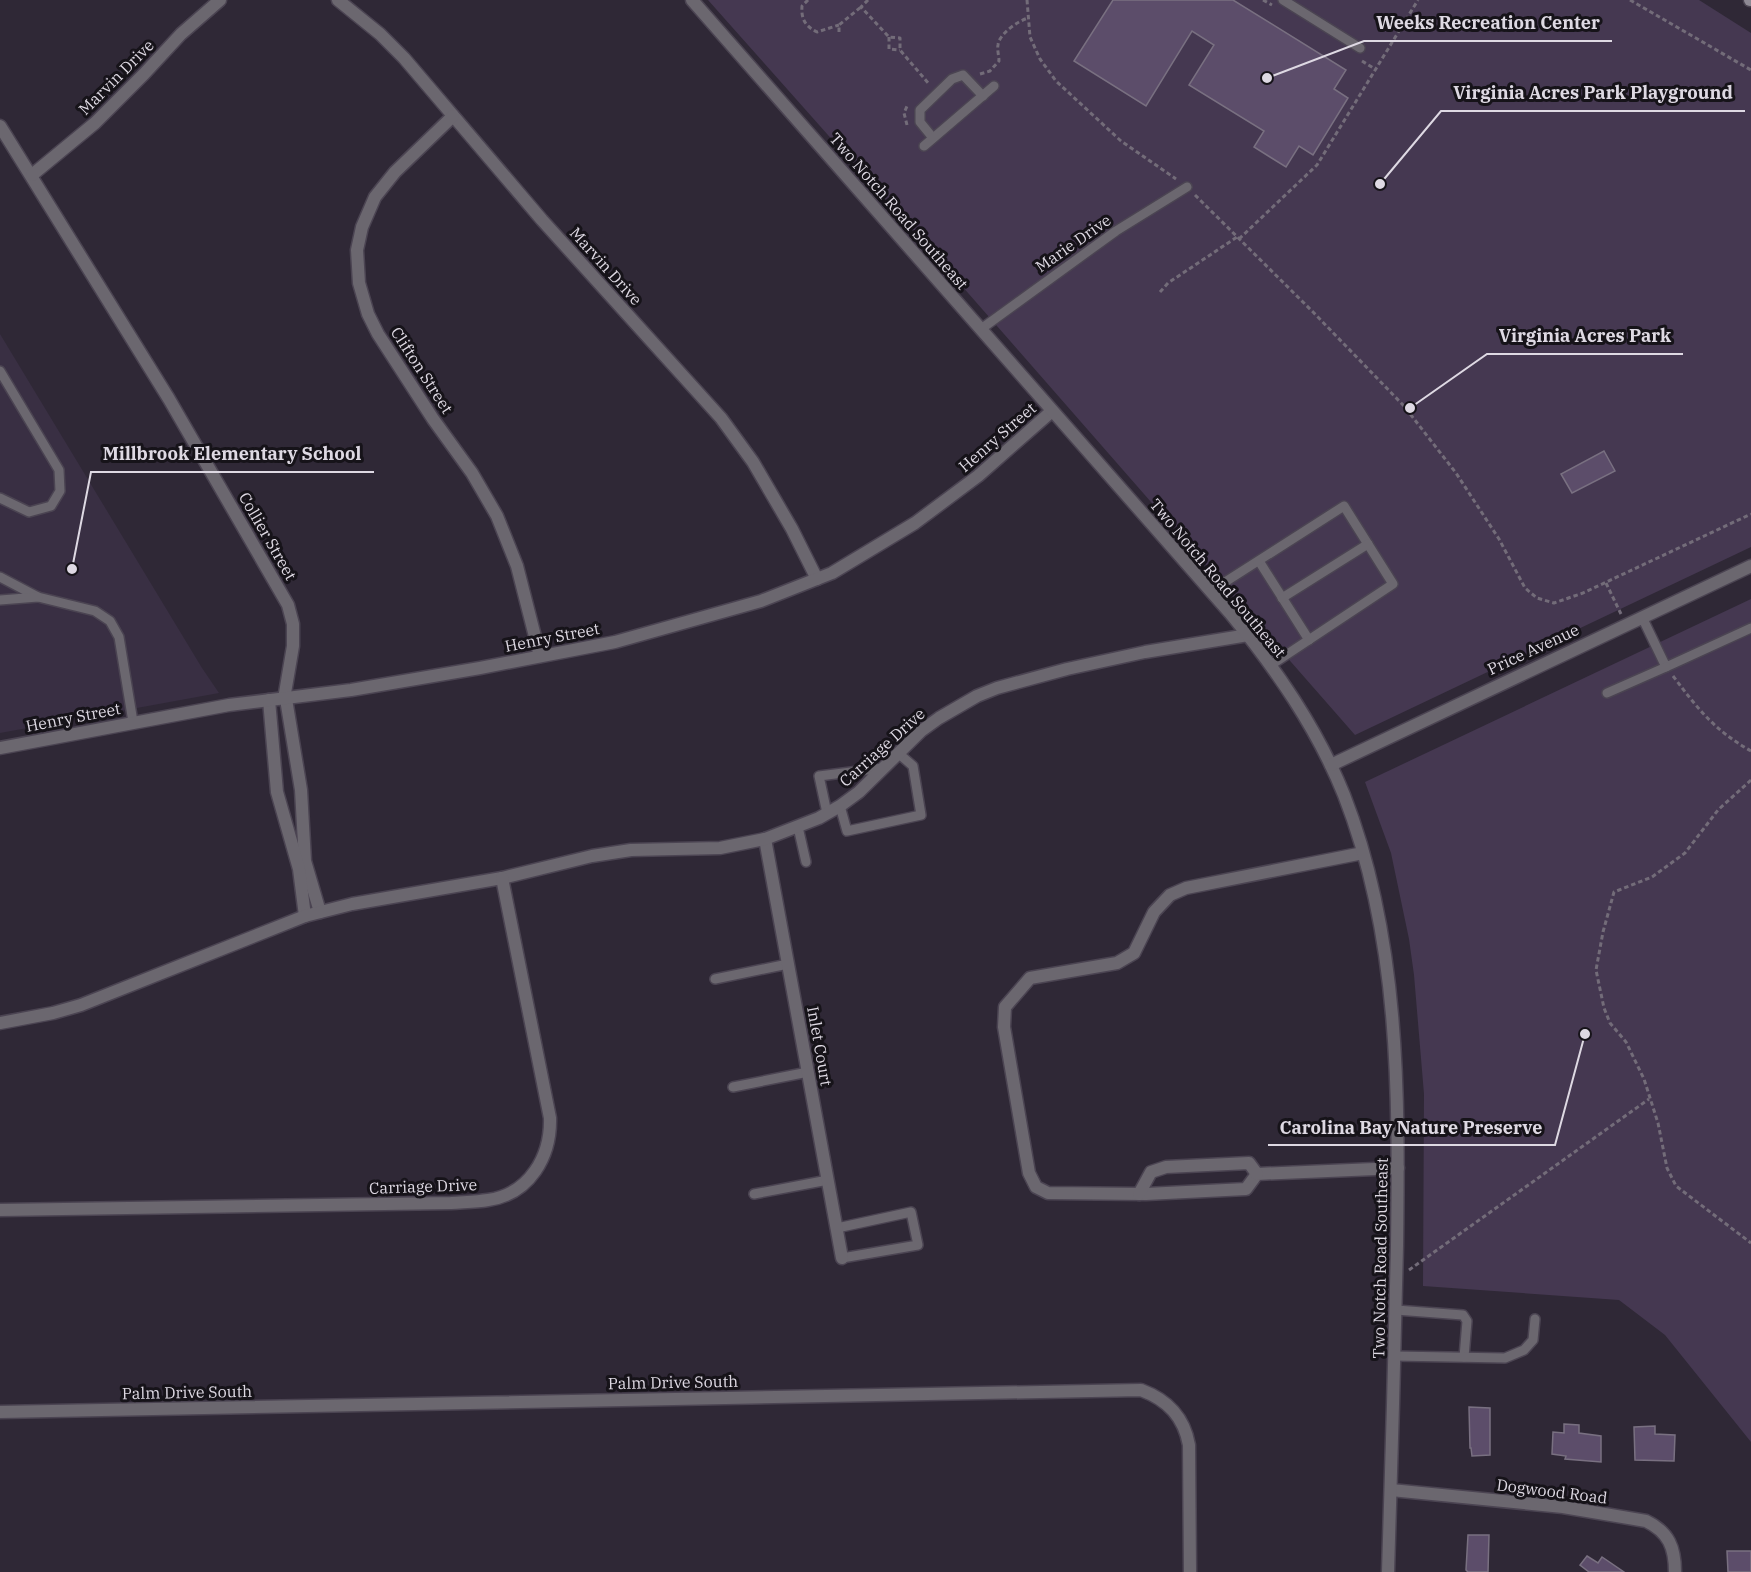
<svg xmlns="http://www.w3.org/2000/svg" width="1751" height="1572" viewBox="0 0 1751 1572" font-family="'IBM Plex Serif',serif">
<rect width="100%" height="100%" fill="#2f2836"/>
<path fill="#392f43" d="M0,334L202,668L219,693L0,733Z"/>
<g fill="#453851">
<path d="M708,0H1699L1751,33V547L1355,735L947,269Z"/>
<path d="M1751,599V1442L1665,1335L1619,1300L1423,1286L1424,1094L1414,975L1409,939L1391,853L1365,782Z"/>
</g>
<g fill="#5c4d6a" stroke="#797081" stroke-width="1.5">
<path d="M1113,0H1233L1346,70L1334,89L1348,98L1313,155L1299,146L1286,167L1254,147L1264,131L1189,85L1214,45L1192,31L1146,106L1074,61Z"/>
<path d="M1604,451L1615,471L1572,493L1561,474Z"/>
<path d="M1469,1407L1490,1408V1455L1472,1456L1471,1448H1470Z"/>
<path d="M1564,1424L1579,1425V1433L1601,1436V1462L1565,1459L1566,1456L1552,1454L1553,1432L1564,1433Z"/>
<path d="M1655,1426V1434L1675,1435L1674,1461L1635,1460L1634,1427Z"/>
<path d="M1468,1535H1489L1488,1572H1468L1466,1570Z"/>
<path d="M1727,1551H1751V1572H1728Z"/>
<path d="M1587,1556L1598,1563L1602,1557L1624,1572H1589L1580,1565Z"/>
</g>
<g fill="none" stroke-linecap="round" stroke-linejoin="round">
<g stroke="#4b4452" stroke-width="12">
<g id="service">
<path d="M1283,0L1360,48"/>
<path d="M933,138L920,122V110L952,79L963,75L983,96"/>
<path d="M924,146L994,86"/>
<path d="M981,329L1116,231L1187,187"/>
<path d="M0,371L59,470L60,491L51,506L29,512L0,498"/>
<path d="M1259,561L1309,640"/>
<path d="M0,577L38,597L95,611L110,621L119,637L133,722"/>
<path d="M1211,591L1344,506L1393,584L1271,665"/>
<path d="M1282,598L1368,544"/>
<path d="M0,600L38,597"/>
<path d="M1642,617L1666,667L1751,628"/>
<path d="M1607,693L1666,667"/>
<path d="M840,806L847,831L921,815L913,766L898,753"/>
<path d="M827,813L819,776L883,768"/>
<path d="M798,827L806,862"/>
<path d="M715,979L788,964"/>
<path d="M733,1087L808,1072"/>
<path d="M754,1194L828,1180"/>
<path d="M837,1228L911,1212L918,1245L842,1258"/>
<path d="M1396,1310L1463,1315L1467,1321L1464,1357"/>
<path d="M1394,1356L1505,1358L1524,1350L1533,1340L1535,1319"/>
</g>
</g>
<g stroke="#4b4452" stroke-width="15">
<g id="minor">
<path d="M338,0L380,34L404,58L542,220L721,418L753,462L792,529L817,579"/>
<path d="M453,116L395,172L375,197L362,227L357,250L359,283L368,314L378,334L433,419L472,473L497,516L517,566L540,656"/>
<path d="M0,126L169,399L288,605L293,624V646L285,693L301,790L305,861L320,912"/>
<path d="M32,175L95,123L144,74L181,34L220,0"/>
<path d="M269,700L277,792L299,869L305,916"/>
<path d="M0,748L229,705L351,690L480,668L615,642L761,601L832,573L915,523L978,476L1052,411"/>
<path d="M765,839L842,1258"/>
<path d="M1363,853L1186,888L1170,895L1154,912L1134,953L1117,963L1030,978L1005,1007L1004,1027L1029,1173L1036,1187L1048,1193L1146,1194L1246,1189L1257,1174L1398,1168"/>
<path d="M0,1023L53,1013L81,1005L305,916L352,904L502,878L592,856L631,850L720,848L765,839L819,818L840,806L859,792L921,731L939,718L977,696L997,688L1067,669L1145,652L1248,635"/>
<path d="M1139,1194L1151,1172L1166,1167L1249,1163L1257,1174"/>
<path d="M0,1210L451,1203C463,1202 476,1202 488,1200C530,1194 551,1156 550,1118L502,878"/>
<path d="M0,1412L1141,1390C1168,1400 1184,1417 1189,1445L1190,1572"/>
<path d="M1391,1490L1563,1507L1646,1521C1669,1532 1675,1548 1675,1572"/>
</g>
</g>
<g stroke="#4b4452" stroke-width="15">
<g id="tertiary">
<path d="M692,0L1230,613C1276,669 1317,728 1344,795C1400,938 1399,1095 1397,1246C1395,1355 1391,1463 1388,1572"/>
<path d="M1331,765L1751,566"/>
</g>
</g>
<g stroke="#4b4452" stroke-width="15">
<path id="secondary" d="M1750,0H1751"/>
</g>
<g stroke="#736c79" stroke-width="3" stroke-dasharray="4.5 3" stroke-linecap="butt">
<path d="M808,0L802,6C801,19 805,26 817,32L839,25"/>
<path d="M868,0L861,7L889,37L900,38V50L929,84"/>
<path d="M1027,0L1030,37L1040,59L1056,81L1121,141L1176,179"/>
<path d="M1263,0L1272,5"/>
<path d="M1630,0L1751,70"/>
<path d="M839,32V25L861,7"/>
<path d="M889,37V49L900,50"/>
<path d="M1362,61L1375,69"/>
<path d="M980,74L990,71L999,61C999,56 997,50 998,45C999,34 1018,21 1028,18"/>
<path d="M907,125L904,113L908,104"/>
<path d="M1195,195L1313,312L1404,406L1456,473L1499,539L1525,588L1537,598L1554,603L1583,593L1751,514"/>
<path d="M1239,239L1317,165L1418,0"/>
<path d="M1160,292L1168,283L1237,237"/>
<path d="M1606,583L1621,614"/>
<path d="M1673,676C1698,709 1714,730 1751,751"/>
<path d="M1751,780L1718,810L1685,853L1652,877L1614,892L1603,932L1596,970L1604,1008L1610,1023L1626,1042L1644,1079L1658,1123L1667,1168L1676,1186L1751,1243"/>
<path d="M1409,1270L1649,1099"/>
</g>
<use href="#service" stroke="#6b676f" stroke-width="9"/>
<use href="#minor" stroke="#6b676f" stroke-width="12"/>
<use href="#tertiary" stroke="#6b676f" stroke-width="12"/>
<use href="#secondary" stroke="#8e8994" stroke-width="12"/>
</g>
<g text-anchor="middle" stroke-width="6" stroke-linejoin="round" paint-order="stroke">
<g font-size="16" fill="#ded9e3" stroke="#161319">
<text transform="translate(116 77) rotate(-45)" y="6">Marvin Drive</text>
<text transform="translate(899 211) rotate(49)" y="6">Two Notch Road Southeast</text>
<text transform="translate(1073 243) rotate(-35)" y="6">Marie Drive</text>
<text transform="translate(606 266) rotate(48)" y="6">Marvin Drive</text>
<text transform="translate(422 370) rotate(57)" y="6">Clifton Street</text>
<text transform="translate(997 437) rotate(-41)" y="6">Henry Street</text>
<text transform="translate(268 536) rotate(60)" y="6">Collier Street</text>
<text transform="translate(1218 578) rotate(50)" y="6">Two Notch Road Southeast</text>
<text transform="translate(552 637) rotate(-11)" y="6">Henry Street</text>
<text transform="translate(1533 649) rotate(-25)" y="6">Price Avenue</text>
<text transform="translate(73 717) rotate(-11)" y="6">Henry Street</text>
<text transform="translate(882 747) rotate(-42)" y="6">Carriage Drive</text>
<text transform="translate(820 1046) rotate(80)" y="6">Inlet Court</text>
<text transform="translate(423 1186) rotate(-2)" y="6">Carriage Drive</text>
<text transform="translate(1380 1258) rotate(-89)" y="6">Two Notch Road Southeast</text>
<text transform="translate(673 1382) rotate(-1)" y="6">Palm Drive South</text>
<text transform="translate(187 1392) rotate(-1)" y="6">Palm Drive South</text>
<text transform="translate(1552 1491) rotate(7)" y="6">Dogwood Road</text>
</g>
</g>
<path fill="none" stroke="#ded9e3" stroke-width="2" d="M1267 78L1364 41H1612M1380 184L1441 111H1745M1410 408L1487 354H1683M72 569L91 472H374M1585 1034L1555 1145H1268"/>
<g fill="#ded9e3" stroke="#161319" stroke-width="2">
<circle cx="1267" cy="78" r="6"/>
<circle cx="1380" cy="184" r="6"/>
<circle cx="1410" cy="408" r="6"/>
<circle cx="72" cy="569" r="6"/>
<circle cx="1585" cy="1034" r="6"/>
</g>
<g font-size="18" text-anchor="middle" font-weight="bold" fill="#ded9e3" stroke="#161319" stroke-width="6" stroke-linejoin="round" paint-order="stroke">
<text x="1488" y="29">Weeks Recreation Center</text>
<text x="1593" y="99">Virginia Acres Park Playground</text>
<text x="1585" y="342">Virginia Acres Park</text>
<text x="232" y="460">Millbrook Elementary School</text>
<text x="1411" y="1134">Carolina Bay Nature Preserve</text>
</g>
</svg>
